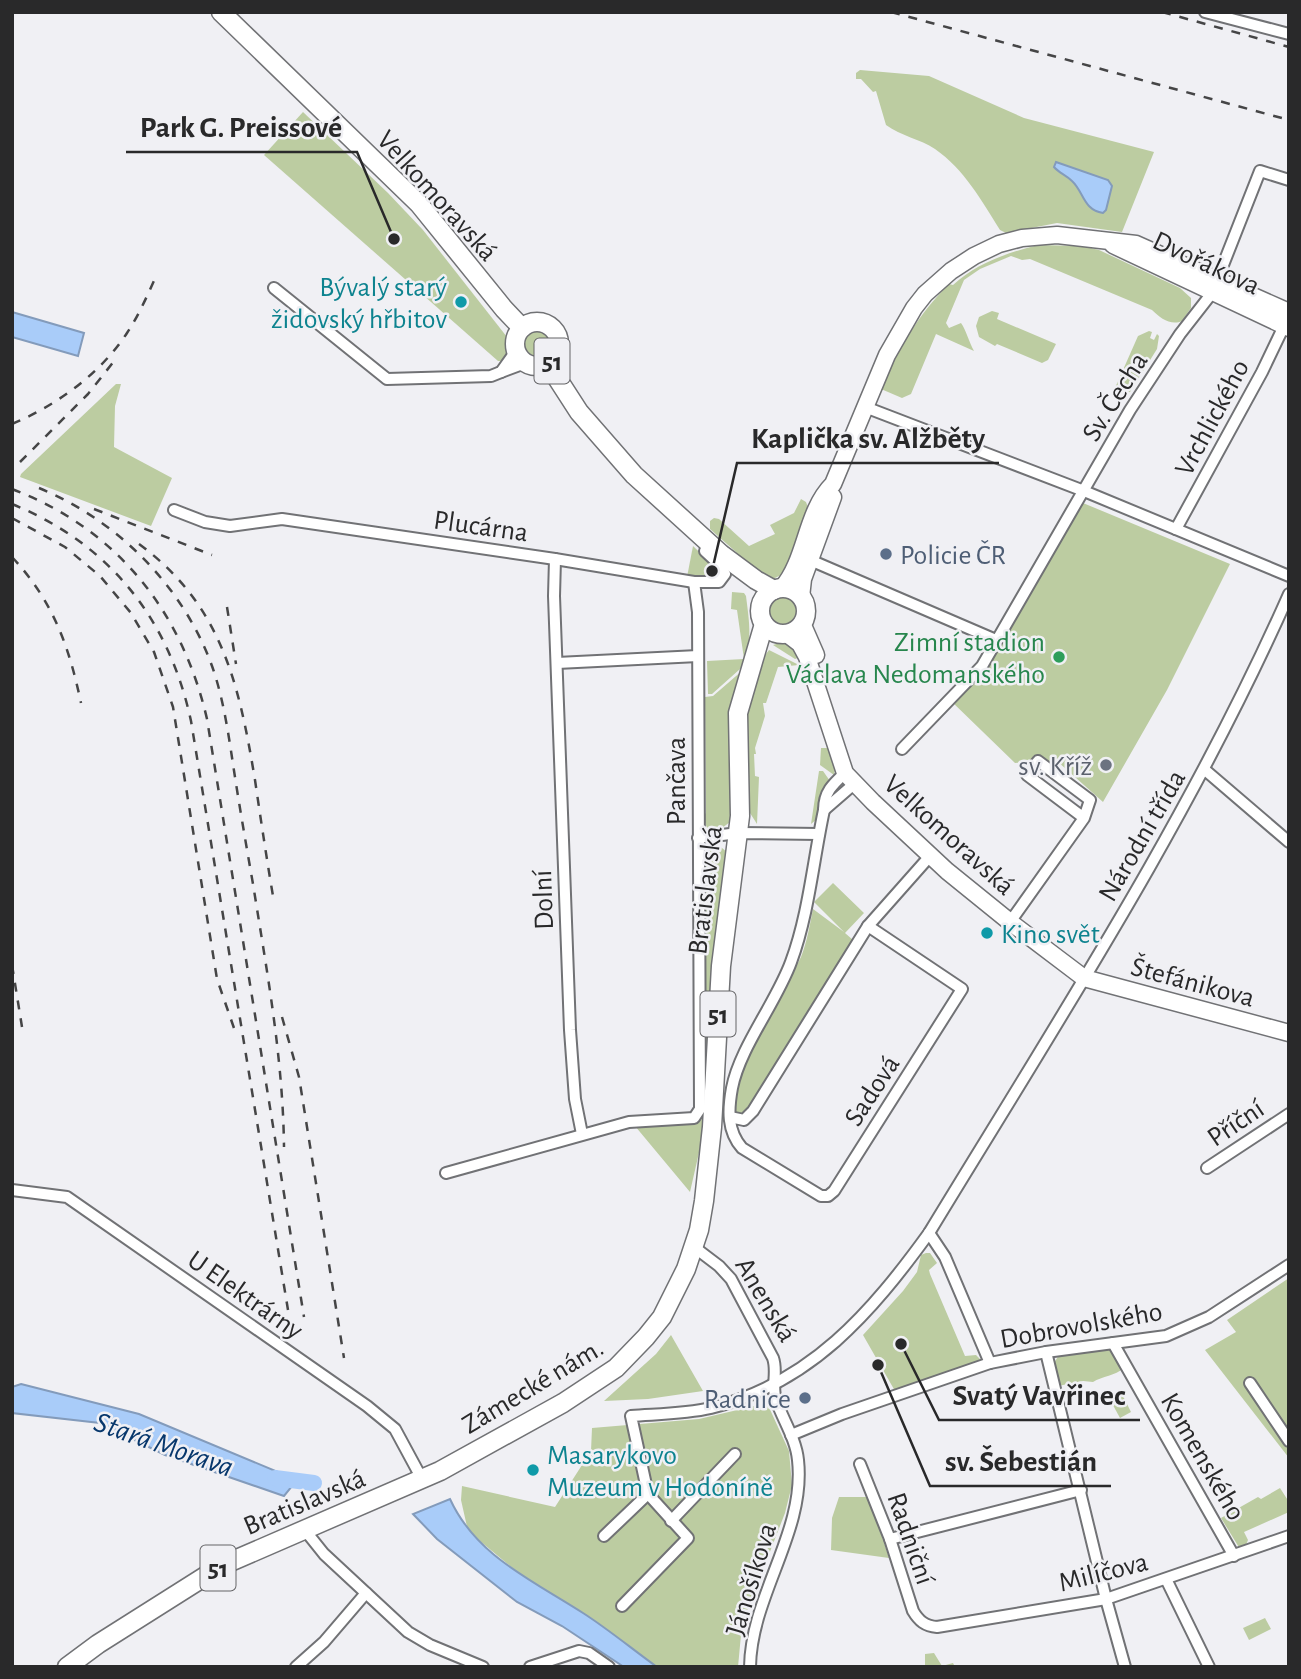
<svg xmlns="http://www.w3.org/2000/svg" width="1301" height="1679" viewBox="0 0 1301 1679" font-family="'Alegreya Sans',sans-serif">
<rect width="100%" height="100%" fill="#f0f0f4"/>
<g fill="#bccca1">
<path d="M860,70L929,76L1024,118L1154,152L1122,232L1057,223L1006,233L1000,230C982,201 964,169 935,149C920,139 901,136 886,125L876,91L873,92L861,79H856V73Z"/>
<path d="M303,112L388,193L423,230L507,337L508,350L503,361H498L264,155Z"/>
<path d="M1038,245L1083,246L1099,250L1180,288L1191,298V308L1182,321C1171,326 1160,318 1152,310L1030,259L1022,260L1011,256L980,269L964,280L946,323L949,328L961,323C966,330 969,342 974,351L936,334L911,394L902,398L881,389C898,349 918,315 949,284L953,285C977,263 1007,253 1038,245Z"/>
<path d="M992,311L999,313L997,319L1056,344L1048,360L1042,363L997,344L995,346L979,337L976,326L979,317Z"/>
<circle cx="537" cy="344" r="16"/>
<path d="M1149,331L1152,332L1150,338L1154,340L1157,334L1159,336L1157,349L1130,392L1121,394L1115,388L1138,336Z"/>
<path d="M116,384H121L115,406L114,447L172,478L151,526L20,477L21,474Z"/>
<path d="M801,499L806,502L810,513L785,573L771,580L752,571L736,552L710,529V521L714,518L719,519L749,546L775,534L770,525L794,513Z"/>
<path d="M1083,503L1230,564L1167,690L1103,802L1057,761L1015,763L950,700L984,667L1009,620Z"/>
<path d="M693,546L717,569L720,574L719,577H687Z"/>
<path d="M732,592L744,593L746,596C749,621 754,646 740,669L712,694H708L707,661L744,659L737,610L731,609Z"/>
<circle cx="783" cy="610" r="16"/>
<path d="M786,641L803,656L795,659L773,645Z"/>
<path d="M769,650L799,665L778,667L766,703H763L765,716L755,748L756,754H754L755,776L759,777L757,824L750,813H747L742,726L762,659Z"/>
<path d="M743,670L730,822L722,828H707L703,816L706,813L705,697L713,696Z"/>
<path d="M821,748H830L835,770L834,775L820,765Z"/>
<path d="M819,771H823L830,781L822,792L817,819L811,824Z"/>
<path d="M717,844L727,852L703,1135L690,1192L635,1126L697,1123L702,1119L704,851L709,845Z"/>
<path d="M833,883L864,913L845,933L853,940L747,1113L741,1115L736,1112C727,1078 785,991 801,957C807,942 810,924 813,909L844,932L814,902Z"/>
<path d="M926,1253H930L937,1263L929,1270L930,1274L965,1356L976,1355L982,1361L895,1391L863,1335L903,1291L917,1272L921,1255Z"/>
<path d="M1289,1278V1458L1205,1350L1236,1332L1227,1320Z"/>
<path d="M671,1335L703,1391L648,1399L604,1401L656,1354Z"/>
<path d="M1107,1349L1113,1352L1123,1368C1116,1376 1102,1376 1093,1382L1083,1381L1058,1386L1054,1363L1059,1355Z"/>
<path d="M1120,1390L1131,1412L1120,1418L1108,1396Z"/>
<path d="M767,1403L789,1451L792,1485L785,1513L742,1624L738,1667H657L583,1613L527,1580L468,1531L461,1500L462,1486L555,1507L591,1451L592,1428L699,1419Z"/>
<path d="M1280,1488L1289,1502V1512L1244,1532L1248,1540L1245,1547L1240,1549L1221,1518L1258,1497L1261,1499Z"/>
<path d="M839,1497H869L889,1558L831,1550L832,1518Z"/>
<path d="M1265,1618L1271,1629L1249,1640L1243,1628Z"/>
<path d="M934,1653L942,1666L953,1663L955,1667L925,1665V1654Z"/>
</g>
<g fill="#a9ccf9" stroke="#839bbb" stroke-width="2">
<path d="M1056,162L1108,180L1112,186L1106,210L1103,213C1083,210 1084,192 1072,181C1066,175 1059,173 1054,167Z"/>
<path d="M12,312L84,333L78,356L12,337Z"/>
<path d="M21,1384L139,1414L297,1480L284,1496L165,1455L100,1423L12,1413V1387Z"/>
<path d="M450,1499C476,1556 532,1580 583,1613C608,1629 632,1649 657,1667H624L562,1626L517,1602L437,1539L413,1514Z"/>
</g>
<g fill="none" stroke-linecap="round" stroke-linejoin="round">
<path stroke="#a9ccf9" stroke-width="16" d="M275,1478L314,1483"/>
<g stroke="#717275" stroke-width="14">
<g id="minor">
<path d="M1205,12L1289,34"/>
<path d="M274,288L387,379L491,376L501,372L516,351"/>
<path d="M501,372L525,363"/>
<path d="M865,407L1084,491L1289,576"/>
<path d="M174,510L205,522L230,526L282,519L555,559L694,582H719L725,574L719,564L705,551"/>
<path d="M1176,529L1262,372L1284,326"/>
<path d="M555,559L554,596L570,1030L575,1099L582,1134"/>
<path d="M810,560L996,640"/>
<path d="M557,663L698,656"/>
<path d="M902,749L982,666L1130,410L1180,334L1212,293L1260,171L1289,180"/>
<path d="M1205,770L1289,842"/>
<path d="M845,773C833,784 824,792 824,810C813,861 809,913 791,962C776,1003 740,1047 732,1088C728,1110 727,1131 742,1148L821,1196H828L834,1191L962,989L868,926L930,856"/>
<path d="M824,810L854,784"/>
<path d="M698,838L738,833L819,834"/>
<path d="M1010,922L1084,818L1090,800L1038,761L1027,775L1084,818"/>
<path d="M730,1117L744,1120L753,1111L868,926"/>
<path d="M1207,1168L1289,1114"/>
<path d="M446,1173L629,1122L694,1118L700,1109L698,612L694,582"/>
<path d="M12,1190L67,1197L367,1406L395,1429L422,1479"/>
<path d="M929,1233L945,1257L990,1363"/>
<path d="M694,1247L719,1266L731,1279L773,1358C778,1372 771,1386 776,1400C783,1420 796,1439 798,1460C806,1532 751,1595 750,1667"/>
<path d="M1113,1343L1234,1556"/>
<path d="M1046,1352L1106,1599L1125,1667"/>
<path d="M1250,1383L1289,1441"/>
<path d="M791,1435L842,1414L990,1363L1046,1352L1166,1336L1209,1317L1289,1265"/>
<path d="M860,1464L890,1539L913,1611C919,1621 925,1626 937,1627L1106,1599L1289,1536"/>
<path d="M671,1521L735,1454"/>
<path d="M304,1529L324,1554L408,1632L430,1645L483,1667"/>
<path d="M604,1536L648,1494"/>
<path d="M890,1539L1081,1490"/>
<path d="M1166,1579L1209,1667"/>
<path d="M622,1606L688,1538L648,1494L631,1416C657,1414 685,1414 711,1408C811,1383 871,1313 929,1233C1056,1024 1190,818 1289,594"/>
<path d="M296,1667L324,1642L366,1593"/>
<path d="M530,1667L579,1651L589,1653L609,1667"/>
</g>
</g>
<g stroke="#717275" stroke-width="19">
<g id="secondary">
<path d="M1113,245L1289,328"/>
<path d="M782,588C807,559 805,512 833,484L887,355L914,308L925,294L951,271L974,256L999,244L1022,238L1057,235L1136,244L1289,312"/>
<path d="M801,597L803,579L833,497"/>
<path d="M802,623L816,655"/>
<path d="M787,634L800,644L807,657L845,773L873,802L947,871L1010,922L1084,978L1289,1033"/>
</g>
</g>
<g stroke="#717275" stroke-width="21">
<g id="primary">
<path d="M221,12L419,204L504,309L522,328"/>
<circle cx="537" cy="344" r="22"/>
<path d="M548,364L579,412L634,475L721,554L756,580L774,590"/>
<circle cx="783" cy="611" r="23"/>
<path d="M67,1667L98,1644L223,1565L440,1471L563,1403L616,1368L646,1337L662,1317L686,1269L699,1230L704,1201L712,1127L721,966L740,816L738,713L764,624"/>
</g>
</g>
<use href="#minor" stroke="#fff" stroke-width="10"/>
<use href="#secondary" stroke="#fff" stroke-width="16"/>
<use href="#primary" stroke="#fff" stroke-width="18"/>
<g stroke="#454546" stroke-width="2.5" stroke-dasharray="9 9" stroke-linecap="butt">
<path d="M891,12L1289,120"/>
<path d="M1162,12L1289,47"/>
<path d="M12,424C57,405 100,374 127,333C139,315 148,294 157,274"/>
<path d="M20,462L88,394L115,360"/>
<path d="M39,488C117,520 183,586 212,666C223,697 228,731 233,764C239,804 246,844 253,884C267,972 283,1058 284,1147"/>
<path d="M12,489C117,529 182,611 207,719L304,1317"/>
<path d="M12,504C110,544 169,619 191,721L288,1310"/>
<path d="M94,509L212,555"/>
<path d="M12,518L65,547L100,576L131,613L154,652L173,707L217,979L235,1031"/>
<path d="M139,544C222,605 239,684 255,780C261,821 267,861 274,902"/>
<path d="M12,557C53,601 69,646 81,703"/>
<path d="M227,607L236,664"/>
<path d="M12,965L22,1027"/>
<path d="M282,1017L299,1077L344,1358"/>
</g>
</g>
<g fill="#0f9aa8" stroke="#f0f0f4" stroke-width="2.5">
<circle cx="461" cy="302" r="7"/>
<circle cx="987" cy="933" r="7"/>
<circle cx="533" cy="1470" r="7"/>
</g>
<g fill="#5c6f8a" stroke="#f0f0f4" stroke-width="2.5">
<circle cx="886" cy="554" r="7"/>
<circle cx="805" cy="1398" r="7"/>
</g>
<circle fill="#2e9e5b" stroke="#f0f0f4" stroke-width="2.5" cx="1059" cy="657" r="7"/>
<circle fill="#6b7280" stroke="#f0f0f4" stroke-width="2.5" cx="1106" cy="765" r="7"/>
<g text-anchor="middle" stroke-width="5" stroke-linejoin="round" paint-order="stroke">
<g fill="#f0f0f4" stroke="#656567" stroke-width="2">
<rect x="534.5" y="338.5" width="35" height="45" rx="5"/>
<rect x="700.5" y="991.5" width="35" height="45" rx="5"/>
<rect x="200.5" y="1545.5" width="35" height="45" rx="5"/>
</g>
<g font-size="26" font-weight="bold" fill="#29292a">
<text x="552" y="370">51</text>
<text x="718" y="1023">51</text>
<text x="218" y="1577">51</text>
</g>
<g font-size="28" fill="#29292a" stroke="#f0f0f4">
<text transform="translate(438 195) rotate(48)" y="10">Velkomoravská</text>
<text transform="translate(1207 262) rotate(25)" y="10">Dvořákova</text>
<text transform="translate(1114 396) rotate(-58)" y="10">Sv. Čecha</text>
<text transform="translate(1211 417) rotate(-62)" y="10">Vrchlického</text>
<text transform="translate(481 525) rotate(8)" y="10">Plucárna</text>
<text transform="translate(675 781) rotate(-90)" y="10">Pančava</text>
<text transform="translate(950 834) rotate(42)" y="10">Velkomoravská</text>
<text transform="translate(1141 835) rotate(-60)" y="10">Národní třída</text>
<text transform="translate(704 890) rotate(-83)" y="10">Bratislavská</text>
<text transform="translate(542 900) rotate(-92)" y="10">Dolní</text>
<text transform="translate(1193 981) rotate(15)" y="10">Štefánikova</text>
<text transform="translate(871 1090) rotate(-57)" y="10">Sadová</text>
<text transform="translate(1235 1122) rotate(-34)" y="10">Příční</text>
<text transform="translate(246 1294) rotate(35)" y="10">U Elektrárny</text>
<text transform="translate(767 1299) rotate(59)" y="10">Anenská</text>
<text transform="translate(1081 1324) rotate(-10)" y="10">Dobrovolského</text>
<text transform="translate(532 1385) rotate(-31)" y="10">Zámecké nám.</text>
<text transform="translate(1204 1456) rotate(60)" y="10">Komenského</text>
<text transform="translate(304 1501) rotate(-23)" y="10">Bratislavská</text>
<text transform="translate(912 1538) rotate(71)" y="10">Radniční</text>
<text transform="translate(1103 1571) rotate(-14)" y="10">Milíčova</text>
<text transform="translate(750 1579) rotate(-73)" y="10">Jánošíkova</text>
</g>
<g font-size="28" fill="#0d838f" stroke="#f0f0f4" text-anchor="start">
<text x="447" y="296" text-anchor="end">Bývalý starý<tspan x="447" dy="32">židovský hřbitov</tspan></text>
<text x="1001" y="943">Kino svět</text>
<text x="547" y="1464">Masarykovo<tspan x="547" dy="32">Muzeum v Hodoníně</tspan></text>
</g>
<g font-size="28" fill="#4e5e75" stroke="#f0f0f4" text-anchor="start">
<text x="900" y="564">Policie ČR</text>
<text x="791" y="1408" text-anchor="end">Radnice</text>
</g>
<g font-size="28" fill="#27864d" stroke="#f0f0f4" text-anchor="end">
<text x="1045" y="651">Zimní stadion<tspan x="1045" dy="32">Václava Nedomanského</tspan></text>
</g>
<g font-size="28" fill="#5b616d" stroke="#f0f0f4" text-anchor="end">
<text x="1092" y="775">sv. Kříž</text>
</g>
<g font-size="30" font-style="italic" fill="#07376c" stroke="#f0f0f4">
<text transform="translate(164 1444) rotate(19)" y="10">Stará Morava</text>
</g>
</g>
<path fill="none" stroke="#29292a" stroke-width="2.5" d="M394 239L357 152H126M712 571L737 463H999M901 1344L939 1420H1140M878 1365L930 1486H1111"/>
<g fill="#29292a" stroke="#f0f0f4" stroke-width="2.5">
<circle cx="394" cy="239" r="7"/>
<circle cx="712" cy="571" r="7"/>
<circle cx="901" cy="1344" r="7"/>
<circle cx="878" cy="1365" r="7"/>
</g>
<g font-size="30" text-anchor="middle" font-weight="bold" fill="#29292a" stroke="#f0f0f4" stroke-width="5" stroke-linejoin="round" paint-order="stroke">
<text x="241" y="137">Park G. Preissové</text>
<text x="868" y="448">Kaplička sv. Alžběty</text>
<text x="1039" y="1405">Svatý Vavřinec</text>
<text x="1021" y="1471">sv. Šebestián</text>
</g>
<rect width="1301" height="1679" fill="none" stroke="#29292a" stroke-width="28"/>
</svg>
